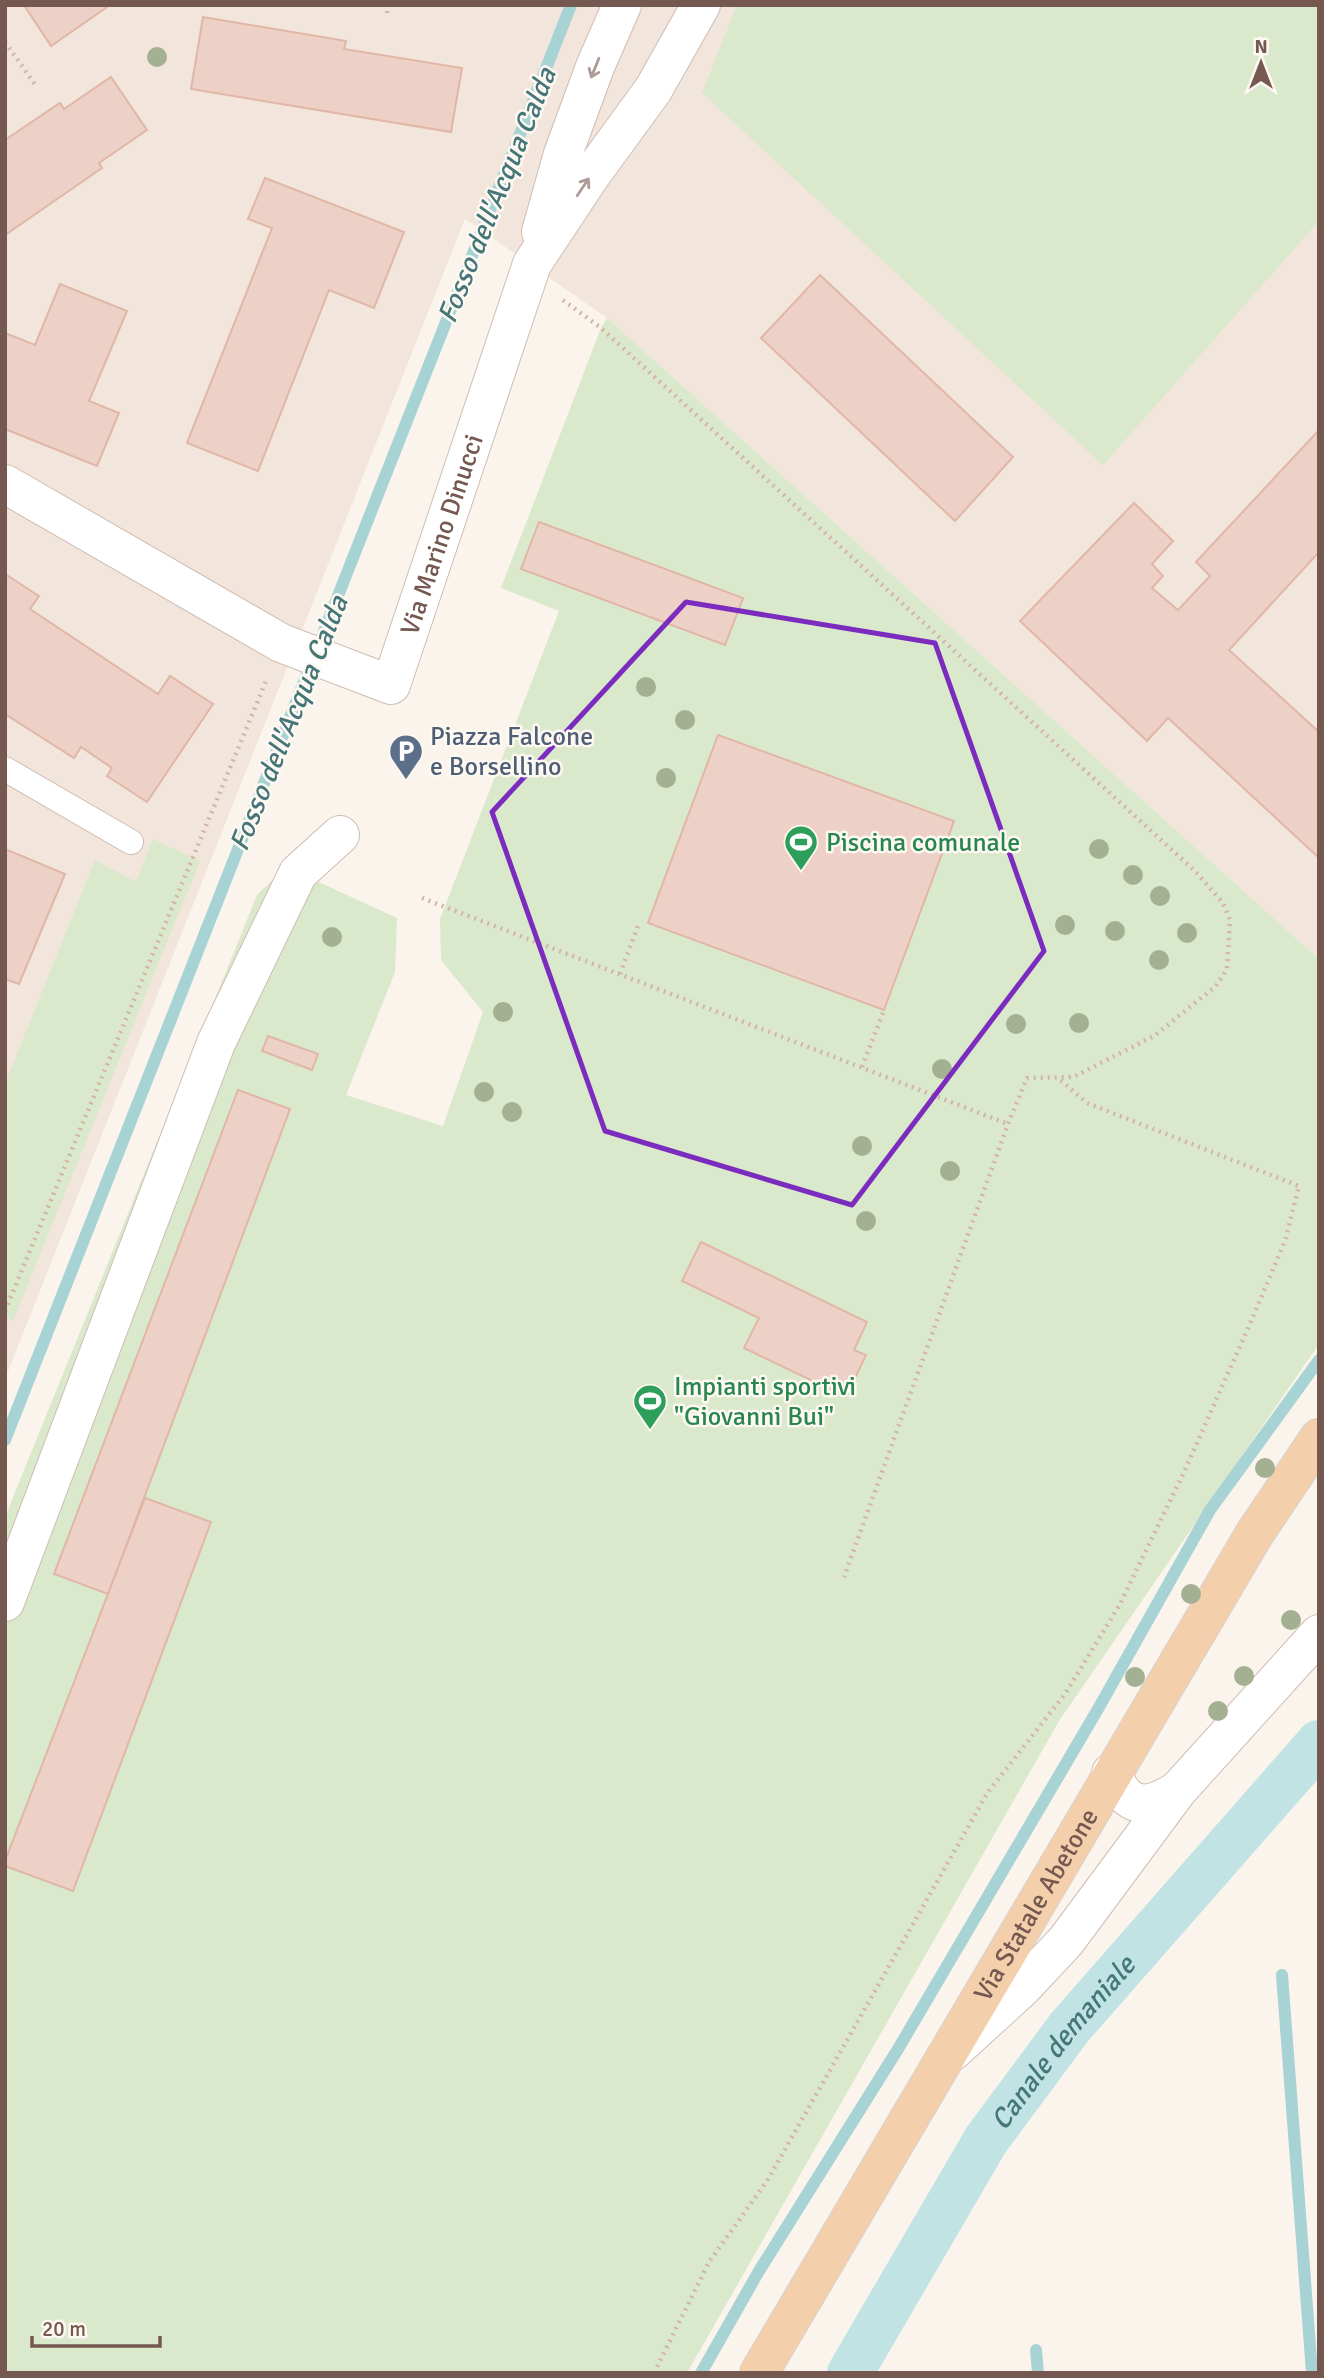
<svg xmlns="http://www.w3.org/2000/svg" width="1324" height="2378" viewBox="0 0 1324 2378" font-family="Signika,sans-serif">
<rect width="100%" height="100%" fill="#fbf4ec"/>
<path fill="#f2e5db" d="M5,5H1319V959L607,318L465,219L5,1379Z"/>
<g fill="#dae8cb">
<path d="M737,5H1319V221L1103,465L702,93Z"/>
<path d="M607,318L1319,959V1344L1059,1721L687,2373H5V1517L257,895L286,867L397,918L395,972L346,1095L443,1126L483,1012L441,960L440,919L559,611L501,588L601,328Z"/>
<path d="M153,839L200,861L13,1321L5,1316V1084L95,860L136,882Z"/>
</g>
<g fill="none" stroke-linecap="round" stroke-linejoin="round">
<g stroke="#a8d3d5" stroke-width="12">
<path d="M5,1440L571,5"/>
<path d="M1282,1975L1312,2373"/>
<path d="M1036,2350L1038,2373"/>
<path d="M701,2373L759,2271L898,2049L1098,1709L1210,1510L1319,1360"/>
</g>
<path stroke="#c1e3e4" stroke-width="46" id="s1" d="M850,2373L986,2140L1069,2028L1319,1743"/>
</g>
<g fill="#eed1c6" stroke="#e0b7a7" stroke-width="2">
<path d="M24,5H110L51,46Z"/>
<path d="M203,17L346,41L344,49L462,68L451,132L191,89Z"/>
<path d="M111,77L147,130L99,163L102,168L5,235V140L60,103L64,109Z"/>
<path d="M265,178L404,232L374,308L329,290L258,471L187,443L272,228L248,219Z"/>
<path d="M820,275L1013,457L955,521L761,338Z"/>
<path d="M60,284L127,311L89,401L119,413L97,466L5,429V333L35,345Z"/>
<path d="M1319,430V552L1229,650L1319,732V858L1168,718L1147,741L1020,621L1134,503L1173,541L1152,564L1163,576L1152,588L1178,610L1210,576L1196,562Z"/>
<path d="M539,522L743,598L725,645L521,569Z"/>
<path d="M5,574L39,596L30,609L158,694L170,676L213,704L147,802L107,776L112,768L81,747L74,758L5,714Z"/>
<path d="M718,735L954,821L884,1010L648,923Z"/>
<path d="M5,849L65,874L19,984L5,979Z"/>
<path d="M268,1036L318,1054L312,1070L262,1051Z"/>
<path d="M238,1090L290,1109L108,1594L54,1574Z"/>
<path d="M701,1242L867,1322L854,1350L866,1355L846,1397L744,1348L759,1318L682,1281Z"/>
<path d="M145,1498L211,1522L73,1891L5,1866V1861Z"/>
</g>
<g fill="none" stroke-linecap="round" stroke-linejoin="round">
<g stroke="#cfbdb4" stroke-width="26">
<path id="lane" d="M5,769L131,842"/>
</g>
<g stroke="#cfbdb4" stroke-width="40">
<g id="street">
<path d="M541,232L563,154L595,67L622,5"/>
<path id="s2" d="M5,484L281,643L391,685L532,264L591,175L653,90L701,5"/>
<path d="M5,1602L216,1043L298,873L340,835"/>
<path d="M1111,1773C1128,1809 1145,1811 1178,1790"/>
<path d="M953,2051L1022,1988L1066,1941L1178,1790L1319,1634"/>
</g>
</g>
<g stroke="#d8d1ce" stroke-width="40">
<g id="primary">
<path id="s3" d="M759,2373L1255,1533L1319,1438"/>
</g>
</g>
<g stroke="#d4b4a8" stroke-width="4.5" stroke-dasharray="2 5" stroke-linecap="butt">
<path d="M387,13L388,5"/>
<path d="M5,42L36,86"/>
<path d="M563,300L601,328L1195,871L1223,903L1230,920L1227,969L1216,986L1154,1036L1073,1077L1027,1078L1008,1124L844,1577"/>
<path d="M422,898L1008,1124"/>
<path d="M620,974L639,923"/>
<path d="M862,1067L884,1010"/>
<path d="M5,1311L266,681"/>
<path d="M654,2373L709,2262L767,2181L988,1792L1065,1694L1119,1606L1185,1470L1249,1326L1285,1241L1299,1186L1087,1103L1057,1077"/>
</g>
<use href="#lane" stroke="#fff" stroke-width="24"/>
<use href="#street" stroke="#fff" stroke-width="38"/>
<use href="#primary" stroke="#f3d0ab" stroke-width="38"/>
</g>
<g fill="#a4b092">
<circle cx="157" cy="57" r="10"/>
<circle cx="646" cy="687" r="10"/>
<circle cx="685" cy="720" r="10"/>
<circle cx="666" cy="778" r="10"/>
<circle cx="1099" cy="849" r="10"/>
<circle cx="1133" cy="875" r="10"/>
<circle cx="1160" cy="896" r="10"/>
<circle cx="1065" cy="925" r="10"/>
<circle cx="1115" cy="931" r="10"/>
<circle cx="1187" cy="933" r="10"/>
<circle cx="332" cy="937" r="10"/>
<circle cx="1159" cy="960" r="10"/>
<circle cx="503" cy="1012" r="10"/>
<circle cx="1079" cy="1023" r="10"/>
<circle cx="1016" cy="1024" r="10"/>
<circle cx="942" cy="1069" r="10"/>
<circle cx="484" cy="1092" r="10"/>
<circle cx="512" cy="1112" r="10"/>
<circle cx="862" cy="1146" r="10"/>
<circle cx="950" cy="1171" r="10"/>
<circle cx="866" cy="1221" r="10"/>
<circle cx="1265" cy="1468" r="10"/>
<circle cx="1191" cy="1594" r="10"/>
<circle cx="1291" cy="1620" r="10"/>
<circle cx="1244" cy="1676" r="10"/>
<circle cx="1135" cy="1677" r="10"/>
<circle cx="1218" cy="1711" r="10"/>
</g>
<defs><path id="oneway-shaft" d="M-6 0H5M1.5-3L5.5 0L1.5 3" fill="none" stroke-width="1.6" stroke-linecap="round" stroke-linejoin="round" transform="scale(1.75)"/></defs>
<g stroke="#ac9b96">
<use href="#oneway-shaft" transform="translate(595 68) rotate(112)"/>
<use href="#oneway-shaft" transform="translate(583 187) rotate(-56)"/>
</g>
<path fill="none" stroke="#7b2cbf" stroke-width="5" stroke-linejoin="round" d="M686,602L935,643L1044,951L852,1205L605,1131L492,812Z"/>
<defs>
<g id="parking-pin" transform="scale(1.75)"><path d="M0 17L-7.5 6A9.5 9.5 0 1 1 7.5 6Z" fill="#5c6f8a" stroke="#fef8f2"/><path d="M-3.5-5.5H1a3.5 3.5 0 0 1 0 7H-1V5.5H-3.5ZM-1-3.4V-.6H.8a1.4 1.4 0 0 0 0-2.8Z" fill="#fff"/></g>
<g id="stadium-pin" transform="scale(1.75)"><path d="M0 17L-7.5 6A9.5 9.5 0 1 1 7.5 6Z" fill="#2e9e5b" stroke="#fef8f2"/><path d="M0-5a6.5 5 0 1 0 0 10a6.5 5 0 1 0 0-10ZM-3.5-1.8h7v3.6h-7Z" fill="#fff"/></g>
</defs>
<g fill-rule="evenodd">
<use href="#parking-pin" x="406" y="751"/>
<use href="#stadium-pin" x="801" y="842"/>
<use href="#stadium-pin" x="650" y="1401"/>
</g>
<g text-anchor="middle" stroke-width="5" stroke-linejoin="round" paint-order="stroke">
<g font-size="26" fill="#755950" stroke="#fef8f2">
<text dy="9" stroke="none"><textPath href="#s2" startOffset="595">Via Marino Dinucci</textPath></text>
<text dy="9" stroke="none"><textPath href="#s3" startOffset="544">Via Statale Abetone</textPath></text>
</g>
<g font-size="26" fill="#4e5e75" stroke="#fef8f2" text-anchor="start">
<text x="430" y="745">Piazza Falcone<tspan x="430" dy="30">e Borsellino</tspan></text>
</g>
<g font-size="26" fill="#27864d" stroke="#fef8f2" text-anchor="start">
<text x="826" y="851">Piscina comunale</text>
<text x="674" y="1395">Impianti sportivi<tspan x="674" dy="30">"Giovanni Bui"</tspan></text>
</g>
<g font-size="28" font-style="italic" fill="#457678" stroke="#fef8f2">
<text transform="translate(496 195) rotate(-68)" y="10">Fosso dell'Acqua Calda</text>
<text transform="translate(288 723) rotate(-68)" y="10">Fosso dell'Acqua Calda</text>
<text dy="10" stroke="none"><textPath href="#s1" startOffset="394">Canale demaniale</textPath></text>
</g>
</g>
<rect width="1324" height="2378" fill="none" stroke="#755950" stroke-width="14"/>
<g transform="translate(1261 63)" stroke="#fef8f2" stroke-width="5" paint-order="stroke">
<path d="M0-5L12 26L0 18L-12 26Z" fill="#755950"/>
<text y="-10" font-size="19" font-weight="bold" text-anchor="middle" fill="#755950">N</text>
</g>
<path d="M32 2336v10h128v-10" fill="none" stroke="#755950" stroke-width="3.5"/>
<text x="42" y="2336" font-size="21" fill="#755950" stroke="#fef8f2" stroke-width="5" paint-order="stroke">20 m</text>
</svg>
